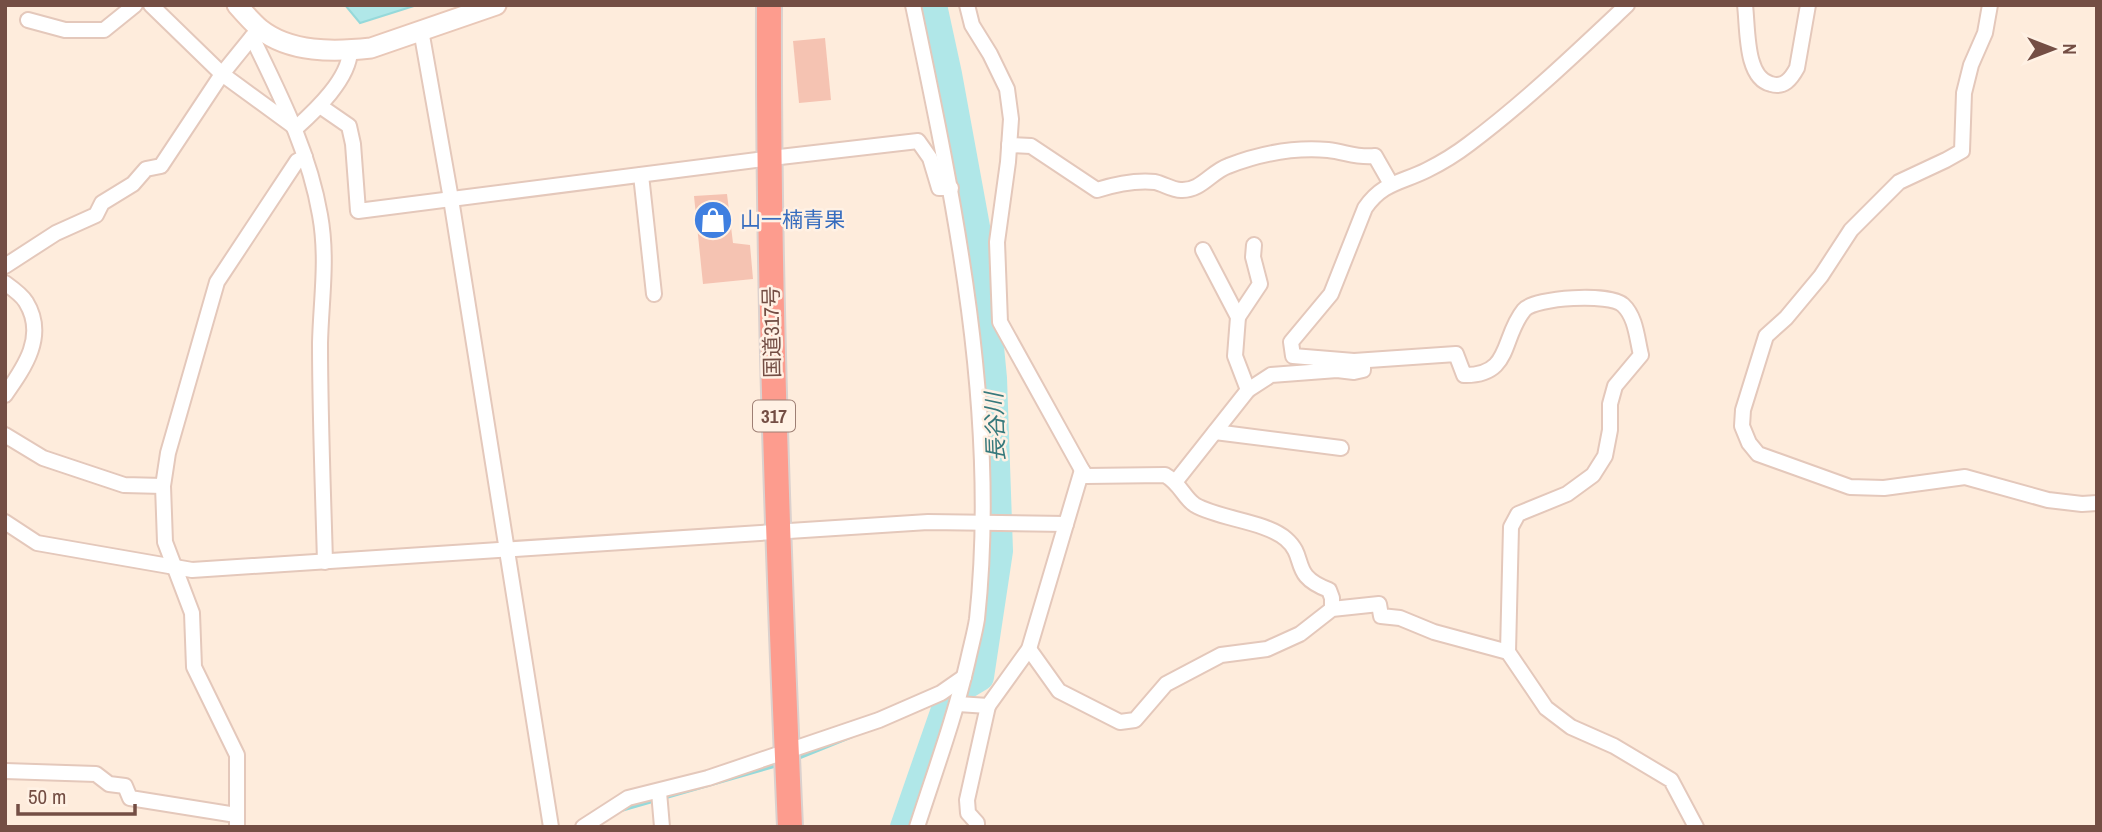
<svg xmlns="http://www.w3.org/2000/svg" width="2102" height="832" viewBox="0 0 2102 832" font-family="'Archivo Narrow','Noto Sans JP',sans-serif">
<rect width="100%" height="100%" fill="#feecdc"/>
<path fill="#b0e7e8" stroke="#96d9da" stroke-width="2" d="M345,5H417L360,23Z"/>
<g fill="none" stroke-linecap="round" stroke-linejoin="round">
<g stroke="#96d9da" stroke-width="4.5">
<path d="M795,759L852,736"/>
<path d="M620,810L780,764"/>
</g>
<path stroke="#b0e7e8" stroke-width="28" d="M904,827L950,695L980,677L999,551L993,378L981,254L948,74L933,5"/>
</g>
<g fill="#f5c3b2">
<path d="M825,38L831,100L799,103L793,41Z"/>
<path d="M727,194L733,243L750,245L753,279L703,284L694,196Z"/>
</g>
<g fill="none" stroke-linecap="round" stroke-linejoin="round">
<g stroke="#e4c8bb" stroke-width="18">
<g id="street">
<path d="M151,5L222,74L296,128C316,110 349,79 350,51"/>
<path d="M913,5C955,205 999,414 977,619C975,632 971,646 968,660C955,717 935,771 917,827"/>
<path d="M967,5L972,25L990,54L1007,89L1011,119L1008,162L997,242L1000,322L1082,470L1086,476L1165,475C1180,483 1184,498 1195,505C1219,519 1265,521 1286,539C1308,558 1289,575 1329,590L1332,598V609"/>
<path d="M1745,5C1748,29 1745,78 1771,84C1784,88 1791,79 1797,68L1808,5"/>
<path d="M1990,5L1985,33L1971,65L1964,93L1962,151L1946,160L1899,182L1851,230L1821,276L1786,318L1766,336L1743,410L1742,426L1749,443L1758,454L1850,487L1884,488L1965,477L2048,500L2082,504L2097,503"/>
<path d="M28,20L65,30H104L135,5"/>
<path d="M260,29L252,37C280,95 309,151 320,215C328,259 321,300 320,343C320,416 323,489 325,562"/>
<path d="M421,30L451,199L551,827"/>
<path d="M320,106L349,126L353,144L358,211L780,157L918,141L930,158L939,188H951"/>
<path d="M1009,145L1031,146L1097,190C1116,184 1135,180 1155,182C1164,184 1172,190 1181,190C1201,191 1211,172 1228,166C1259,154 1294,147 1328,150C1346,152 1356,158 1375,156L1391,184"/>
<path d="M641,175L654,294"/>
<path d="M1203,250L1238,317L1235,356L1248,390"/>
<path d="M5,266L56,233L96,215L102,203L133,184L146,169L161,166L222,74L252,37"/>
<path d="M5,283C12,288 22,295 26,302C47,336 24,368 5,395"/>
<path d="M1238,317L1260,284L1253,257L1254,245"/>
<path d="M1354,361L1456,354L1464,375C1512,376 1501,338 1524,310C1536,297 1610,293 1623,305C1636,317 1637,339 1641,355L1615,386L1610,404V430L1605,456L1593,475L1567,494L1518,514L1511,527L1508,652L1546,708L1571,727L1614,746L1671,780L1696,827"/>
<path d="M1215,432L1341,448"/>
<path d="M5,435L43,458L124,485L163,486"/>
<path d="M1176,481L1248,390L1271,375L1337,370L1354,372L1363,370V366L1354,361L1293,356L1291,342L1331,294L1365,208C1383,182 1401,183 1427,170C1441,163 1456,154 1469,144C1525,102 1576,53 1627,5"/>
<path d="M5,522L37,543L192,570L928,522L1066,524"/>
<path d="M1029,649L1059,691L1120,722L1135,720L1166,684L1221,655L1267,649L1300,634L1332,609L1379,604L1381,616L1400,618L1434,632L1508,652"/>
<path d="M958,704L988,706L1029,649L1082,470"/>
<path d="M5,771L96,774L109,784L125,786L130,798L236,815"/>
<path d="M659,792L662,827"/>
<path d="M237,827V755L194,667L192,613L165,542L163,486L168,453L217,282L297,161L305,157"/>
<path d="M583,827L628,798L708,778L879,720L941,693L964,677"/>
<path d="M977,827V823L968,813L967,800L988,706"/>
</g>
</g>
<g stroke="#e9c8b8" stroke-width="23">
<path id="secondary" d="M237,5C244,13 252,22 260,29C290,53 334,52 371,48L496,5"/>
</g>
<g stroke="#dbd1ce" stroke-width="28">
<path id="highway" d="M769,5C768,279 778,553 790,827"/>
</g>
<use href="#street" stroke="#fff" stroke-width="14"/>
<use href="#secondary" stroke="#fff" stroke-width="19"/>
<use href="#highway" stroke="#fd9c8e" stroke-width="24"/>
</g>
<defs>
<g id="shop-disc" transform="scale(2.0125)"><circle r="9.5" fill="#3f7fe0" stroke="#fff1e4"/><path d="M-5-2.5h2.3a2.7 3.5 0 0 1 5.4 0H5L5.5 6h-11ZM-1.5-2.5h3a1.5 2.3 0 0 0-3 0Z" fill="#fff"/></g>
</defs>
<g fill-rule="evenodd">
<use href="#shop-disc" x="713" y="220"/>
</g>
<g text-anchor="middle" stroke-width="5" stroke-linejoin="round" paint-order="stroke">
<rect fill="#fff1e4" stroke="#9e7f74" stroke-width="2" x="753" y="400.5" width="42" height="31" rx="5"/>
<g font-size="19" font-weight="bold" fill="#744e44">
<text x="774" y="423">317</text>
</g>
<g font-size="21" fill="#366cbe" stroke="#fff1e4" text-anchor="start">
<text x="740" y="227">山一楠青果</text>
</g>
<g font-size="21" fill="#744e44" stroke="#fff1e4">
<text transform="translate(772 332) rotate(-91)" y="7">国道317号</text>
</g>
<g font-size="23" font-style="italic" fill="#37797c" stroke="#fff1e4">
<text transform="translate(995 427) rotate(-92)" y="8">長谷川</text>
</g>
</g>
<rect width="2102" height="832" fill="none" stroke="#744e44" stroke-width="14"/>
<g transform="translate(2053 49) rotate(90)" stroke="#fff1e4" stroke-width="5" paint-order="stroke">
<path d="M0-5L12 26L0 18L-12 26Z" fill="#744e44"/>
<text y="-10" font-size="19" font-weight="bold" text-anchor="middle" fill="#744e44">N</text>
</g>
<path d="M18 804v10h117v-10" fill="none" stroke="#744e44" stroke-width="3.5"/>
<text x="28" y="804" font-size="21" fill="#744e44" stroke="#fff1e4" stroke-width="5" paint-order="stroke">50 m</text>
</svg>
